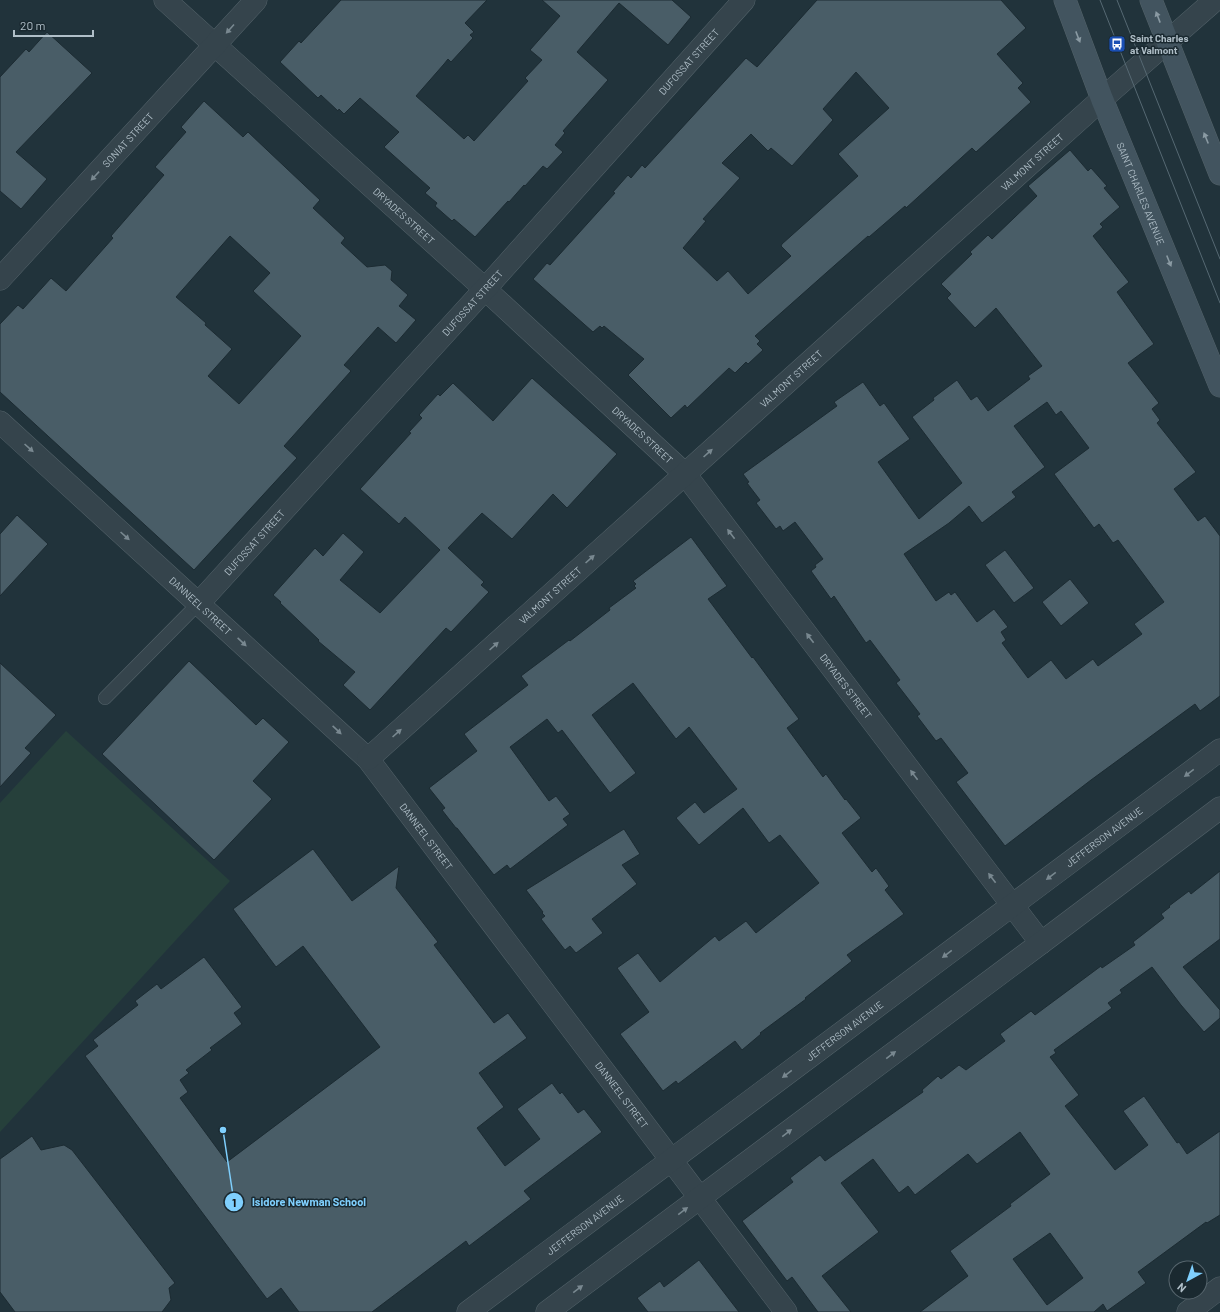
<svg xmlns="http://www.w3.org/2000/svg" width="1220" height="1312" viewBox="0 0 1220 1312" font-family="Barlow,sans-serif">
<rect width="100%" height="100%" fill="#21333b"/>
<path fill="#26403b" d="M66,731L230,881L0,1132V803Z"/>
<g fill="#495d67" stroke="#1c2b32" fill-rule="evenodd">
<path d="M341,0H487L465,23L474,32L470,35L473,38L451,62L448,59L444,64L416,96L464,139L468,135L474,141L528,81L525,78L542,60L530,50L560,16L542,0H672L691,17L668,45L619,3L577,52L608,80L563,131L565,133L555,145L563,152L547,169L543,166L525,186L524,185L509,202L508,201L475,237L454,219L452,221L435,206L437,203L425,193L430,188L384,147L399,132L360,98L344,114L339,109L338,111L321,95L318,98L280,62L299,41L301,43Z"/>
<path d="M817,0H1001L1026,28L997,54L1023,83L1018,88L1031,102L976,152L972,148L906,208L905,206L869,237L868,236L826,273L755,336L760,341L757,344L763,350L748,364L746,362L735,373L729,368L687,408L685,405L671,418L628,375L644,359L604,326L602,328L600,326L593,332L533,279L547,263L550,265L615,193L613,192L628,175L631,178L642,165L645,168L746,58L757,67ZM856,72L889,108L838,154L858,176L782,244L781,246L791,256L748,294L728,271L717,281L683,248L706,221L703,219L740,178L722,163L751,134L768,151L771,148L792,166L833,120L823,109Z"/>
<path d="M47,32L92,73L16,152L47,179L21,209L0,191V77L26,49L29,52Z"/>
<path d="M204,101L243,137L248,132L267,150L320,200L313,208L345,238L341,243L367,267L385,265L392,271L391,280L408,295L399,306L416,320L396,343L378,327L344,365L351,371L284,446L297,458L194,570L0,392V324L18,305L23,309L51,278L66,291L113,238L111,236L164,175L155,167L186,132L181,127ZM230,236L270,273L253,291L301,336L239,404L208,376L232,349L205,325L206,323L176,297Z"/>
<path d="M1070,150L1088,171L1091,168L1107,186L1104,188L1120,207L1100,224L1103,227L1093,236L1129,282L1117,292L1154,344L1128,363L1159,403L1152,409L1160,420L1157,423L1196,472L1174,489L1198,521L1205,516L1220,536V696L1200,711L1195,704L1091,780L1005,846L956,782L968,773L941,738L936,741L917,716L920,714L896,683L900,680L870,640L866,643L834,596L831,599L811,571L816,567L815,565L823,559L795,522L783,531L780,526L776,529L756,503L760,500L747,483L749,482L743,474L837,406L834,402L863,382L880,406L884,403L910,439L878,462L919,519L962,483L912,417L934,400L933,398L957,380L971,400L977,396L988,411L1030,379L1028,376L1042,366L996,308L975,328L947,298L951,294L941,284L972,254L970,252L988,235L992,239L1037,196L1028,186ZM1047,402L1056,415L1061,411L1089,448L1054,474L1094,528L1099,524L1113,543L1118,540L1164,602L1134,624L1142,634L1098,666L1093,659L1066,679L1051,660L1028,678L1002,643L1006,640L1001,632L1008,627L994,609L977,622L955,592L951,595L949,592L936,601L904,554L949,523L969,506L982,523L1016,497L1012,492L1045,467L1014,426Z"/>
<path d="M532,378L617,454L567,508L553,494L512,539L482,513L448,548L484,582L481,585L489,592L451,632L446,628L370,710L343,685L355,672L318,641L319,640L280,603L281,602L273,595L315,548L323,556L343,533L364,552L340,580L380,613L440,550L405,517L399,524L360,489L411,433L409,432L422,418L419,415L438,394L440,396L453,383L493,421Z"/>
<path d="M17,515L48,544L0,596V534Z"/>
<path d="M691,537L727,586L708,599L752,658L753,657L799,719L787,728L823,777L826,774L845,800L846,799L861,818L842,833L872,872L876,868L889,886L885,890L904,914L847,955L852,961L805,998L806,999L760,1033L761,1034L742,1050L735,1041L678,1084L676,1081L663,1091L620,1034L649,1012L617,968L638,953L660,982L715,936L719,941L746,921L756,933L819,883L780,835L769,843L743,808L699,845L676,818L695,802L704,813L737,789L689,727L676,739L633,683L592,715L636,773L610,793L562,730L558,733L547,719L510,747L549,801L556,796L570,814L563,819L568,825L510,869L507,865L494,875L457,828H456L442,810L445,808L429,788L477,751L464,734L528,685L521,676L569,640L570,641L610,610L609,608L636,588L634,586L636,584L633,581Z"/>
<path d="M1005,550L1034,588L1014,603L985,565Z"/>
<path d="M1070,579L1089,603L1061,626L1042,602Z"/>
<path d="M189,661L256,725L263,718L289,742L253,781L272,799L214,860L102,754Z"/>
<path d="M0,663L56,715L25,748L31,753L0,787Z"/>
<path d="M624,829L640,854L622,865L637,884L592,919L603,933L576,953L570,946L565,950L541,919L545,916L542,913L543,912L526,890Z"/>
<path d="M313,849L352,901L399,866L396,888L438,942L434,945L494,1023L508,1013L527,1038L479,1073L504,1107L477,1128L505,1166L540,1139L517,1109L552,1083L560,1094L562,1092L578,1113L584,1109L602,1132L524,1191L531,1199L469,1246L466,1241L372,1312H299L281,1288L267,1299L85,1056L98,1046L93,1040L138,1005L135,1001L157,984L161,989L204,957L242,1007L234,1013L242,1024L210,1048L212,1050L186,1070L189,1073L180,1080L188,1092L180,1098L227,1162L380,1047L303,946L276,967L233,909Z"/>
<path d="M1220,871V939L1183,967L1220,1010V1018L1204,1032L1181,1005L1152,967L1120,990L1122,993L1108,1003L1112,1008L1054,1050L1056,1053L1050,1057L1079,1095L1065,1106L1115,1170L1148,1145L1123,1111L1144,1096L1177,1143L1179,1142L1187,1154L1220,1131V1215L1207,1223L1206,1222L1138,1272L1146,1283L1107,1311L1103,1304L1094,1312H920L968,1276L950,1251L1011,1206L1010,1204L1050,1174L1020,1132L977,1164L968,1154L915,1195L908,1186L899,1193L873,1159L841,1183L879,1232L822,1276L851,1312H818L792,1277L787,1281L742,1221L793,1182L790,1178L820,1155L825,1161L923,1092L922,1090L938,1076L941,1079L959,1065L966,1070L1005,1041L1000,1034L1031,1011L1035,1015L1101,966L1102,968L1135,945L1133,942L1164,918L1161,914L1170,907L1169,906L1189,891L1191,894ZM1050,1233L1083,1278L1047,1305L1013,1259Z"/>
<path d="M32,1136L41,1150L64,1145L72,1150L175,1283L169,1288L171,1300L162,1312H15L0,1292V1159Z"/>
<path d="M699,1260L739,1312H648L637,1298L660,1281L664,1287Z"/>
</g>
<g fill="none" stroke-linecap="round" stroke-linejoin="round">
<g stroke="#536269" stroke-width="14">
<path id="service" d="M105,698L199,603"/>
</g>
<g stroke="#536269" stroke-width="23">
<g id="minor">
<path id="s1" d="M165,0L485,289L685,474L1041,943"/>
<path id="s2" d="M0,279L256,0"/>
<path id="s3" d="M0,422L368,759L786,1312"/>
<path id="s4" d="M199,603L485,289L744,0"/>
<path id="s5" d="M368,759L1102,99L1215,0"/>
<path d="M1188,1312L1220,1288"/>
</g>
</g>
<g stroke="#536269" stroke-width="23">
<g id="tertiary">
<path id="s6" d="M468,1312L1220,750"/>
<path d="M547,1312L1041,943L1220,808"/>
</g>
</g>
<g stroke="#536269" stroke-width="23">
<g id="secondary">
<path id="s7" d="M1065,0L1102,99L1220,386"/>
<path d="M1151,0L1220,174"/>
</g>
</g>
<use href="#service" stroke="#35444c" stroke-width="13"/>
<use href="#minor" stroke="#35444c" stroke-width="22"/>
<use href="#tertiary" stroke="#35444c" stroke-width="22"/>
<use href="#secondary" stroke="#42545f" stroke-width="22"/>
<g stroke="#566973" stroke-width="1">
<path d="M1100,0L1220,303"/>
<path d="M1117,0L1220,259"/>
</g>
</g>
<defs><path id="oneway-solid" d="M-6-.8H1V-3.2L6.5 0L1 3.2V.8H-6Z"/></defs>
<g fill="#8a9aa3">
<use href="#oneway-solid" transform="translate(1158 17) rotate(-111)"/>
<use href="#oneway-solid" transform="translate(1078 37) rotate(69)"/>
<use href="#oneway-solid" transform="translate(1206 138) rotate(-112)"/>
<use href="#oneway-solid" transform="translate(1169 261) rotate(68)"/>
</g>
<g fill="#798890">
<use href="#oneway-solid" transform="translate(230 29) rotate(132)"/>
<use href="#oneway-solid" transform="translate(95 176) rotate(133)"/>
<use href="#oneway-solid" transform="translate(29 448) rotate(42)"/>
<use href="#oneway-solid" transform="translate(708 453) rotate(-42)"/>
<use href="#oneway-solid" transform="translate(731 534) rotate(-127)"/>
<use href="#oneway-solid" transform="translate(125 536) rotate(42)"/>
<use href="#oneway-solid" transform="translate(590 559) rotate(-42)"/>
<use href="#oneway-solid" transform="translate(810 638) rotate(-127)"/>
<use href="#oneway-solid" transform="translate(242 642) rotate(43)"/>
<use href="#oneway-solid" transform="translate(494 646) rotate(-42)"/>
<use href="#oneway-solid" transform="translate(337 730) rotate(43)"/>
<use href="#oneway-solid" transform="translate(397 733) rotate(-42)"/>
<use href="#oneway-solid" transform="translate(1189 773) rotate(143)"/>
<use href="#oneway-solid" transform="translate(914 775) rotate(-127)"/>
<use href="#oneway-solid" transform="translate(1051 876) rotate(143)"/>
<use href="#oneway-solid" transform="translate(992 878) rotate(-127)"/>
<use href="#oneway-solid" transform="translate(947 954) rotate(143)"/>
<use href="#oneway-solid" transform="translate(891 1055) rotate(-37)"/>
<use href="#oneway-solid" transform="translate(787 1074) rotate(143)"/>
<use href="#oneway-solid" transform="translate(787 1133) rotate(-37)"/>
<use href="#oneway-solid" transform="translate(683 1211) rotate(-37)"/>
<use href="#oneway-solid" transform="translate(578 1289) rotate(-37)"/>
</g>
<defs>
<g id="bus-square" transform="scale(0.9)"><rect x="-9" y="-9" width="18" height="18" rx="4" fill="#1a4fb4" stroke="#1a2930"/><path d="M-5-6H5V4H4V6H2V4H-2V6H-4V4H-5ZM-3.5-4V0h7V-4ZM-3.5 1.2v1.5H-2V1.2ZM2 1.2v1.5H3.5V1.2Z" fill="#fff"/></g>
</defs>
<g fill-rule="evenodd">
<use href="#bus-square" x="1117" y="44"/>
</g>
<g text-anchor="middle" stroke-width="3" stroke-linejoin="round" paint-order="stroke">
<g font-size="10" font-weight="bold" fill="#b0bfc8" stroke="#1a2930" text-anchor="start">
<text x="1130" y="42">Saint Charles<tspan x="1130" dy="12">at Valmont</tspan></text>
</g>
<g font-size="10" fill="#b0bfc8" stroke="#1a2930">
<text dy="4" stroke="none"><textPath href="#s4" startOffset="730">DUFOSSAT STREET</textPath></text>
<text dy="4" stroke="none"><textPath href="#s2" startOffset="189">SONIAT STREET</textPath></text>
<text dy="4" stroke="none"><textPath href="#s5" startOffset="893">VALMONT STREET</textPath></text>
<text dy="4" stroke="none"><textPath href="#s7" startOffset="208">SAINT CHARLES AVENUE</textPath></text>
<text dy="4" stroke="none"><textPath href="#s1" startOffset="322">DRYADES STREET</textPath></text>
<text dy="4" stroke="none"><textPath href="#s4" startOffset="406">DUFOSSAT STREET</textPath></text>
<text dy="4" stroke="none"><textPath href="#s5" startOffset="569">VALMONT STREET</textPath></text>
<text dy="4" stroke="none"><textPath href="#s1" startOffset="646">DRYADES STREET</textPath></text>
<text dy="4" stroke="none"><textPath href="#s4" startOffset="82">DUFOSSAT STREET</textPath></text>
<text dy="4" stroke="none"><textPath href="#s5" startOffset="245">VALMONT STREET</textPath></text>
<text dy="4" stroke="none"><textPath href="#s3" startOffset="272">DANNEEL STREET</textPath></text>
<text dy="4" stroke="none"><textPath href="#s1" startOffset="970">DRYADES STREET</textPath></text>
<text dy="4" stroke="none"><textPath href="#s3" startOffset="596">DANNEEL STREET</textPath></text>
<text dy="4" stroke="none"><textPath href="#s6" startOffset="794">JEFFERSON AVENUE</textPath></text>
<text dy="4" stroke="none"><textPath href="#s6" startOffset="470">JEFFERSON AVENUE</textPath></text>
<text dy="4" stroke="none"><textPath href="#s3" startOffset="920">DANNEEL STREET</textPath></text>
<text dy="4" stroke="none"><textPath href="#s6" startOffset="146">JEFFERSON AVENUE</textPath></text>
</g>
</g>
<path fill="none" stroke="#7fcffd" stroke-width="1.5" d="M223 1130L234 1202"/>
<g fill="#7fcffd" stroke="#1a2930" stroke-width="1.5">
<circle cx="223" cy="1130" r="4"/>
<circle cx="234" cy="1202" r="10"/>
</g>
<g font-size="12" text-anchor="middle" font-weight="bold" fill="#111">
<text x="234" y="1207">1</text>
</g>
<g font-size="11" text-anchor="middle" font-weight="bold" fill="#7fcffd" stroke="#1a2930" stroke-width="3" stroke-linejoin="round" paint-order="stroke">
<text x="309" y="1206">Isidore Newman School</text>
</g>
<g transform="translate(1188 1280) rotate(220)"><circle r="19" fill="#1a2930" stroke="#56656d"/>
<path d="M0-3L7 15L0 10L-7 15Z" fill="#7fcffd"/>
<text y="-6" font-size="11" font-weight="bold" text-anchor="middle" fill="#b0bfc8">N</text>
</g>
<path d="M14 30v6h79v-6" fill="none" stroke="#b0bfc8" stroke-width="2"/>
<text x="20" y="30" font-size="12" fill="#b0bfc8" stroke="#1a2930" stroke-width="3" paint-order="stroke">20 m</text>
</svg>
